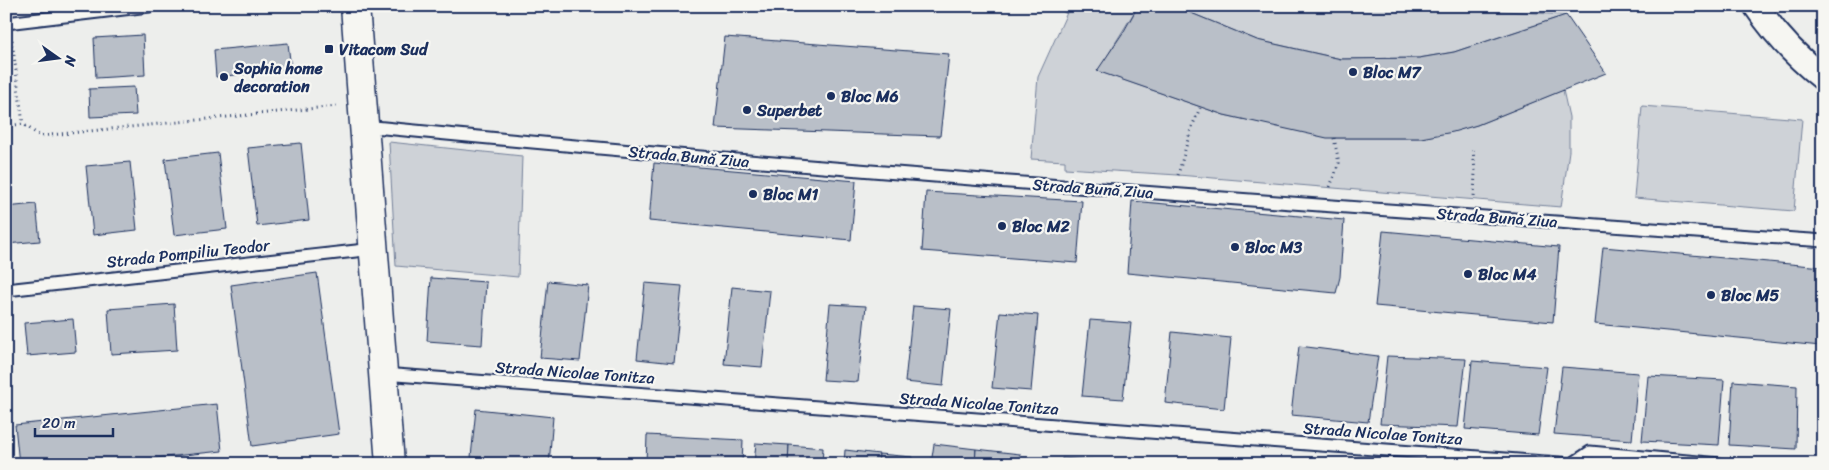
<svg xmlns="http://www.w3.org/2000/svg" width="1829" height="470" viewBox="0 0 1829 470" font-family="Sriracha,sans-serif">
<rect width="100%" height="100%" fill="#edeeec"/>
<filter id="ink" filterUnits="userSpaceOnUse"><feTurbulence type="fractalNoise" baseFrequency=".02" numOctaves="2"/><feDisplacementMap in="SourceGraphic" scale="10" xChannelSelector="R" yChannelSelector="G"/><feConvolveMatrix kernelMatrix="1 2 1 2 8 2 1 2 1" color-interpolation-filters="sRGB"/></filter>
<g filter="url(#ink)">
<g fill="#ced2d7" stroke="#74809a">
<path d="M1070,6H1138L1098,71L1224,115L1334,138H1421L1477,125L1563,90L1569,117V151L1561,207L1178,175L1065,168V161L1031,159L1038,77Z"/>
<path d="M1174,6H1430L1566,15L1454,52L1419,58L1341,59L1257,40Z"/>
<path d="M1642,106L1802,119L1794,211L1634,198Z"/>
<path d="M389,142L522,156L518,277L396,266Z"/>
</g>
<g fill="#b9bfc8" stroke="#1b2f5e">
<path d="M1051,6H1070L1066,13Z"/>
<path d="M1138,6H1174L1257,40L1341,59L1419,58L1454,52L1566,15L1606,73L1477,125L1453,132L1421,138H1327L1224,115L1097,71L1124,31Z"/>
<path d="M143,35L145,75L96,78L94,38Z"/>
<path d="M725,37L949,54L940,136L715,128Z"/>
<path d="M288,43L291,69L216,77L214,50Z"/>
<path d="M6,63L12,103H6Z"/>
<path d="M134,87L136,115L90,117L89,89Z"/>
<path d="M301,143L309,220L257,226L248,148Z"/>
<path d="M218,153L227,229L174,235L165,159Z"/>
<path d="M130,162L137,230L93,235L86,166Z"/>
<path d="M654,163L856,181L851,240L649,221Z"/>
<path d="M926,192L1082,201L1077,263L922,251Z"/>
<path d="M1132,201L1344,220L1340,277L1336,293L1127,273Z"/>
<path d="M36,204L40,241L6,244V207Z"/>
<path d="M1383,231L1559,247L1553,322L1375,306Z"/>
<path d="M1603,247L1823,267L1821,346L1595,324Z"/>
<path d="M317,273L339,434L252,446L231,285Z"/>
<path d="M431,278L486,282L482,345L427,341Z"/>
<path d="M548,281L588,285L580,361L540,358Z"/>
<path d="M645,283L682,286L674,363L637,359Z"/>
<path d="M732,287L770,291L762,367L724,364Z"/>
<path d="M174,304L177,350L111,354L108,309Z"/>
<path d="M830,304L866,306L858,382L823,380Z"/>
<path d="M913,306L951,309L943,386L905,382Z"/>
<path d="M1000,312L1038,315L1031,391L992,388Z"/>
<path d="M73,319L76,352L27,356L24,323Z"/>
<path d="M1090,320L1131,323L1123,399L1082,396Z"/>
<path d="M1172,332L1231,338L1224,409L1165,403Z"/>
<path d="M1299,346L1378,356L1368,422L1291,415Z"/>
<path d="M1387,356L1466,359L1458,427L1380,424Z"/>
<path d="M1472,361L1547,367L1538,435L1465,429Z"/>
<path d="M1562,367L1638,373L1632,440L1554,434Z"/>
<path d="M1648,376L1724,380L1719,445L1642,441Z"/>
<path d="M1733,381L1797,386L1796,449L1729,445Z"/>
<path d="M1818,393L1823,394V442H1817Z"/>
<path d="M217,404L222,451L98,464H19L15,425Z"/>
<path d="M476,409L553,417L549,464L471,457Z"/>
<path d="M647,435L743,440L742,464H646Z"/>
<path d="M756,443L789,445L788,464H754Z"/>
<path d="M934,444L976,449L975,464H931Z"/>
<path d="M789,445L823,448L822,464H788Z"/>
<path d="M976,449L1020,454L1019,464H975Z"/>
<path d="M845,450L879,454L878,464H844Z"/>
<path d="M879,454L912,457V464H878Z"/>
<path d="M1062,458L1140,464H1062Z"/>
</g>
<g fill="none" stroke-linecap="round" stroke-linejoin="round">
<g stroke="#1b2f5e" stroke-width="15">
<g id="lane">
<path d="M6,23L149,6"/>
<path d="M364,126C850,174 1336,206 1823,241"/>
<path d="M6,290L374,249"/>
<path d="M383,374L1572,464"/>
<path d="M1572,464L1590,452L1720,464"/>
</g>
</g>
<g stroke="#1b2f5e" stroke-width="28">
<path id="street" d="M1756,6C1775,34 1796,57 1823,78"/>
</g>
<g stroke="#1b2f5e" stroke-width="31">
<path id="secondary" d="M355,6L390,464"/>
</g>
<g stroke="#1b2f5e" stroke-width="3" stroke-dasharray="1 4" stroke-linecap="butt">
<path d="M12,40L23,124"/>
<path d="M6,126L23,124L40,136L337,106"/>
<path d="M1473,150L1475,171L1474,198"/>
<path d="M1178,175L1191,129L1200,108"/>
<path d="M1330,187L1339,163L1334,138"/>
</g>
<use href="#lane" stroke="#f6f6f2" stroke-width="11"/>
<use href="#street" stroke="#f6f6f2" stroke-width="24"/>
<use href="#secondary" stroke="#f6f6f2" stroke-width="28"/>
</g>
</g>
<g fill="#1b2f5e" stroke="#f6f6f2" stroke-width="2">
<rect x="324" y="44" width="10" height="10" rx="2.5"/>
<circle cx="1353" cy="72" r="5"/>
<circle cx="224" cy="77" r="5"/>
<circle cx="831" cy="96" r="5"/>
<circle cx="747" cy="110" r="5"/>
<circle cx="753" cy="194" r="5"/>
<circle cx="1002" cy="226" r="5"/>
<circle cx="1235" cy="247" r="5"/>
<circle cx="1468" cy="274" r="5"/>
<circle cx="1711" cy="295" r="5"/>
</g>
<g text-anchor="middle" stroke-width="4.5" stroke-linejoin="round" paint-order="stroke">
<g font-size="16" font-weight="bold" fill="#1b2f5e" stroke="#f6f6f2" text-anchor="start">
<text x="339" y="55">Vitacom Sud</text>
<text x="234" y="74">Sophia home<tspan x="234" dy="18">decoration</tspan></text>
<text x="1363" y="78">Bloc M7</text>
<text x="841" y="102">Bloc M6</text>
<text x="757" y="116">Superbet</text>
<text x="763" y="200">Bloc M1</text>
<text x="1012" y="232">Bloc M2</text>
<text x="1245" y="253">Bloc M3</text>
<text x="1478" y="280">Bloc M4</text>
<text x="1721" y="301">Bloc M5</text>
</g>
<g font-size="16" fill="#1b2f5e" stroke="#f6f6f2">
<text transform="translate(689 156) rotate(5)" y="6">Strada Bună Ziua</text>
<text transform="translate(1093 188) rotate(4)" y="6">Strada Bună Ziua</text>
<text transform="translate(1497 217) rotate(4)" y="6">Strada Bună Ziua</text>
<text transform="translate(188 253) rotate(-6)" y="6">Strada Pompiliu Teodor</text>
<text transform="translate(575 372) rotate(4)" y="6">Strada Nicolae Tonitza</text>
<text transform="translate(979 403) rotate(4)" y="6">Strada Nicolae Tonitza</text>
<text transform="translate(1383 433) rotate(4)" y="6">Strada Nicolae Tonitza</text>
</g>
</g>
<rect width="1829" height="470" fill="none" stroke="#f6f6f2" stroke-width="25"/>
<rect x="12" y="12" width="1804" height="445" fill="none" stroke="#1b2f5e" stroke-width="2" filter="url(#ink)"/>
<g transform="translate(58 58) rotate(104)" stroke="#f6f6f2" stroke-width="4" paint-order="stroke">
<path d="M0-4L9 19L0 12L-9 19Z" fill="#1b2f5e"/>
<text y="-8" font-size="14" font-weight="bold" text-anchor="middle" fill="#1b2f5e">N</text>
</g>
<path d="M35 428v8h78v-8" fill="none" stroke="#1b2f5e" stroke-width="2.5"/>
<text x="42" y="428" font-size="15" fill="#1b2f5e" stroke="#f6f6f2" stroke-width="4" paint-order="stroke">20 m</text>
</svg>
